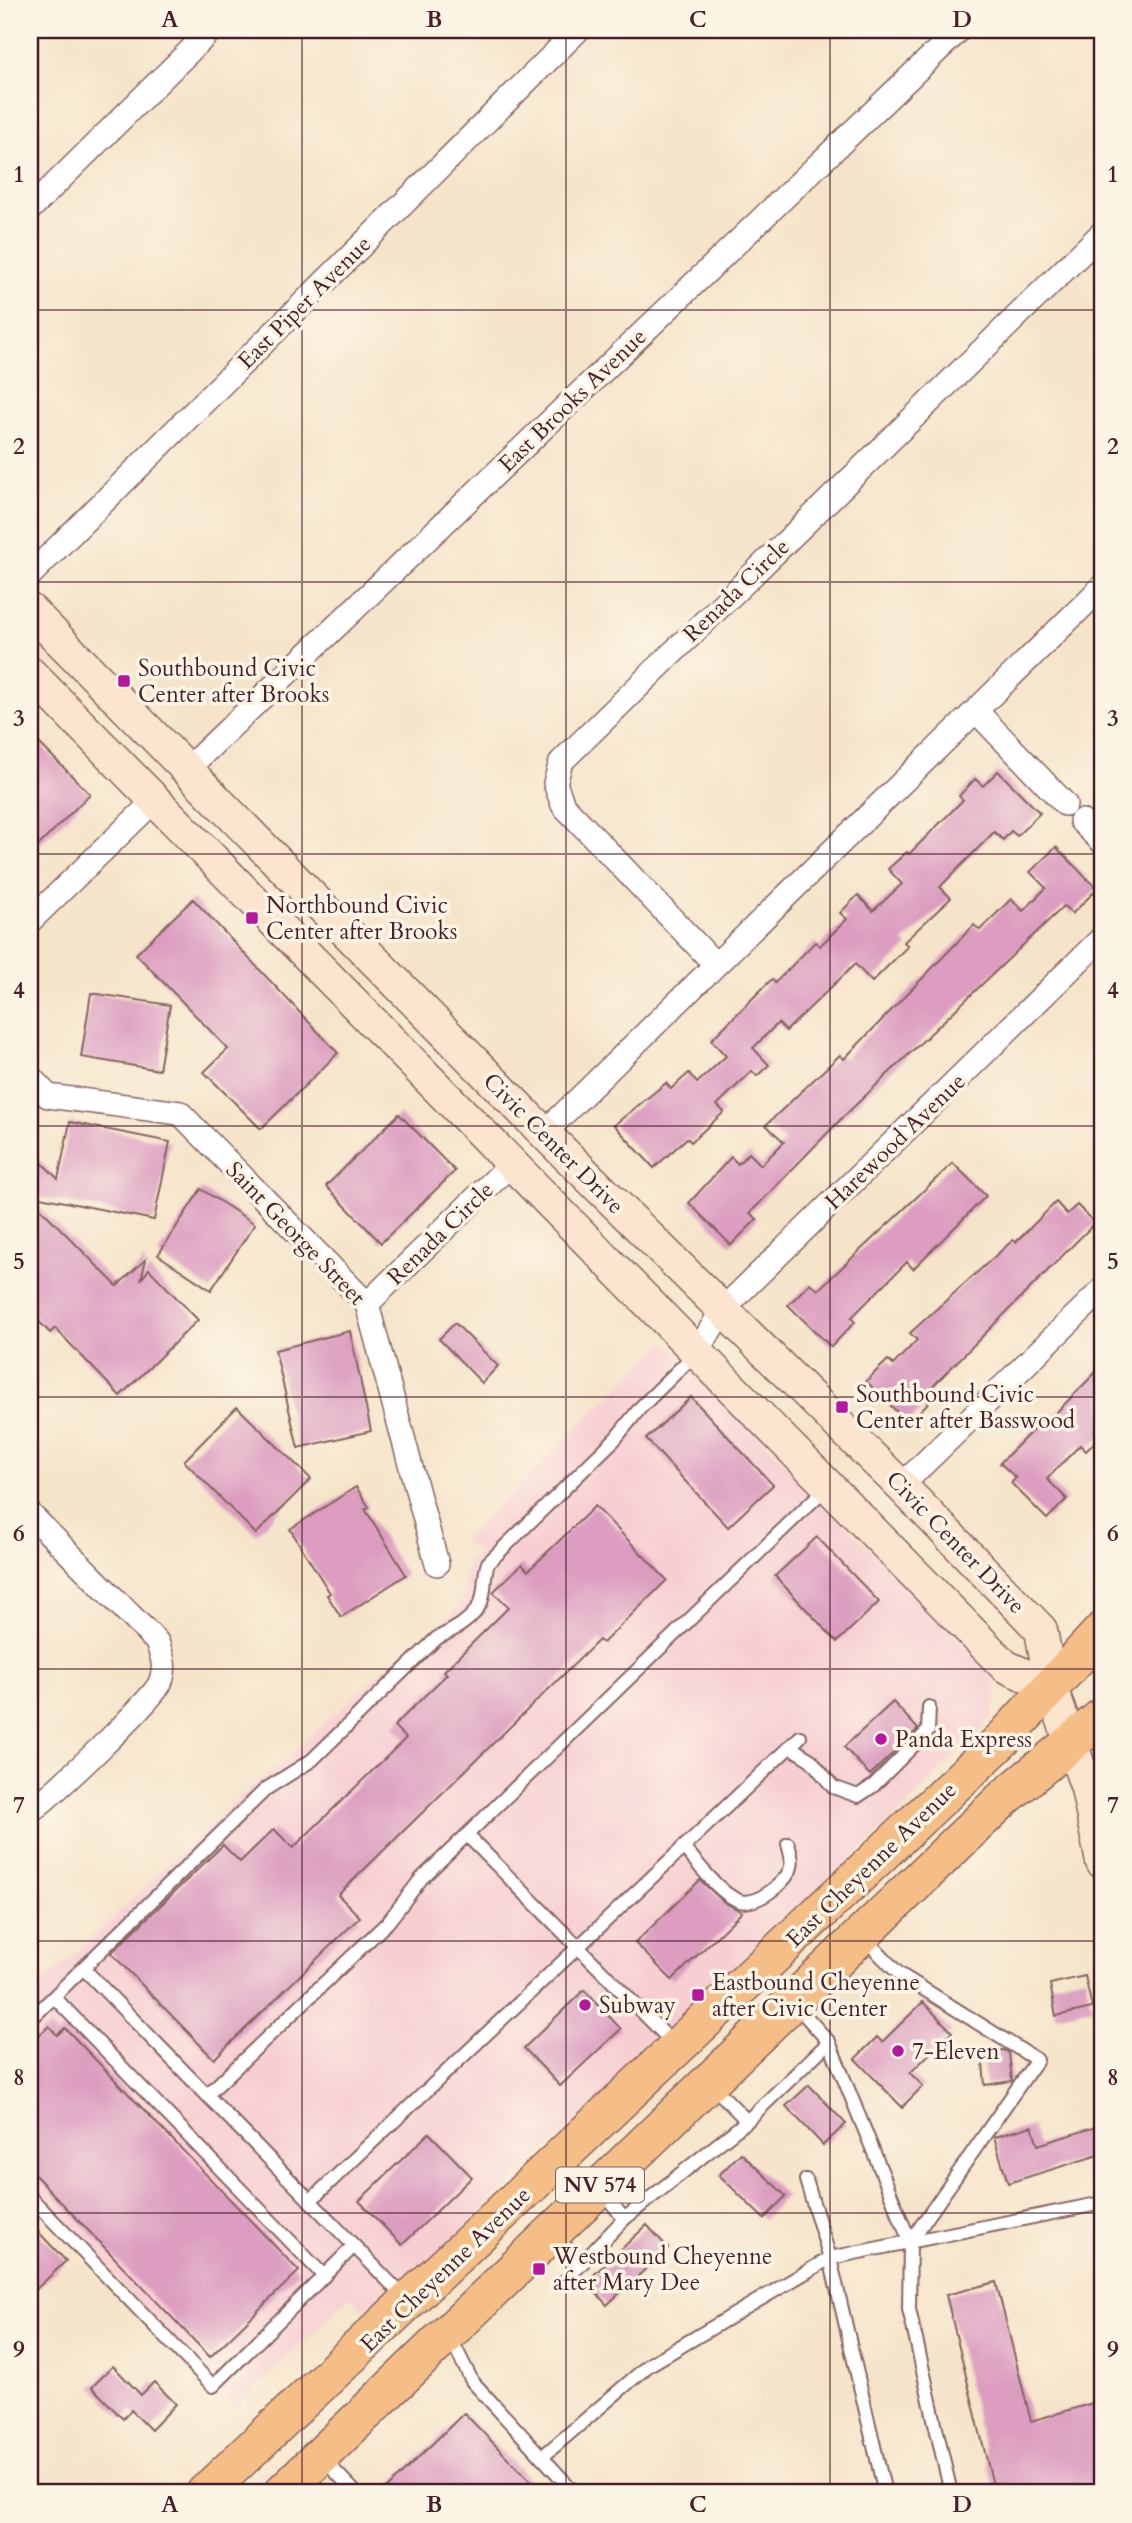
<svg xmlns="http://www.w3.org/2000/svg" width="1132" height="2523" viewBox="0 0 1132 2523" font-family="Cardo,serif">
<rect width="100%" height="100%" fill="#fcf5e5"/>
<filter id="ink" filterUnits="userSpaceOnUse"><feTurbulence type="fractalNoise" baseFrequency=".0143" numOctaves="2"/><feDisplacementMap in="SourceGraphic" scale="14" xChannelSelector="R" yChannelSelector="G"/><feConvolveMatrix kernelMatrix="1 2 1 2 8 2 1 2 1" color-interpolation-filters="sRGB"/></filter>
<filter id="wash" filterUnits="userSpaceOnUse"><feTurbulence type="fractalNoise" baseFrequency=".00686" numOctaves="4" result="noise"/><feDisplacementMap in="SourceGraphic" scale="28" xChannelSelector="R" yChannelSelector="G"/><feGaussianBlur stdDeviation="1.57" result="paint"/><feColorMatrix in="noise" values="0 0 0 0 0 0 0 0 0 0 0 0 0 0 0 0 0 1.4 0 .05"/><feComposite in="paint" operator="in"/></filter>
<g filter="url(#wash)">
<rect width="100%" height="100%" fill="#f5e4c9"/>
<path fill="#f7cfd3" d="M665,1342L989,1670L997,1692L991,1720L875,1837L370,2317L351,2296L237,2407L30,2187V1996L242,1795L295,1751L415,1640L450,1617L462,1600L468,1562L480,1553L462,1542Z"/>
<g id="blocks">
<g fill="#dc9dc0">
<path d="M30,734L90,794L30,854Z"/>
<path d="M998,771L1040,813L1017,836L1011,831L1003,840L994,832L940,887L951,898L904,942L908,946L872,982L855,964L786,1031L778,1023L753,1048L769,1065L757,1076L752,1071L717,1105L724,1112L691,1142L687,1138L654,1168L614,1125L666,1083L671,1089L689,1073L697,1083L726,1056L711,1040L772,979L775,983L815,942L820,946L847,919L840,913L858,895L873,911L902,884L888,869L907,852L909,854L963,800L959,796L975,779L983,786Z"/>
<path d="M1056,847L1097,889L1072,914L1064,906L842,1118L750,1213L757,1219L731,1245L689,1203L731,1157L738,1164L749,1153L761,1165L784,1142L766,1125L840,1055L844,1059L974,925L980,930L1011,899L1023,911L1046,888L1030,872Z"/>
<path d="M193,899L338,1053L261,1129L204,1072L228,1049L136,954Z"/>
<path d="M91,993L170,1005L159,1070L81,1057Z"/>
<path d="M399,1114L455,1171L381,1243L326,1186Z"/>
<path d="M70,1122L170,1142L154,1220L30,1195V1151L58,1179Z"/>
<path d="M953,1163L986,1196L913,1269L907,1262L851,1318L855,1322L831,1347L788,1305L810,1283L818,1290Z"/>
<path d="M201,1189L255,1224L211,1290L158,1255Z"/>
<path d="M30,1198L117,1286L146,1259L141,1280L149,1269L198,1320L120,1396L55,1328L50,1333L30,1312Z"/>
<path d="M1056,1202L1067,1214L1077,1205L1095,1223L923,1396L929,1402L908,1423L866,1381L888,1360L893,1365L917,1340L910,1333L1013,1240L1016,1242Z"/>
<path d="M455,1323L498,1366L482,1383L439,1339Z"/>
<path d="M350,1331L371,1431L298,1448L275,1350Z"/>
<path d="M1102,1366V1435L1086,1451L1080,1445L1047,1479L1067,1499L1047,1519L1011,1483L1016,1478L1000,1463L1045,1418L1048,1421Z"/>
<path d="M691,1397L773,1485L728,1527L646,1439Z"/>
<path d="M237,1407L311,1479L256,1534L184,1461Z"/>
<path d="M356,1487L369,1507L365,1509L406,1575L341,1617L327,1595L330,1593L290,1529Z"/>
<path d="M595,1506L667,1580L603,1643L599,1640L338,1895L360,1917L214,2059L111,1953L223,1845L240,1862L274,1829L293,1848L406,1738L394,1726L447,1674L444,1671L509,1607L493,1592L522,1564L528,1571Z"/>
<path d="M817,1537L879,1602L837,1642L775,1576Z"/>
<path d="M893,1702L918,1729L870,1775L844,1747Z"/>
<path d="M700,1880L724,1902L742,1912L672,1980L635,1943Z"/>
<path d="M1085,1976L1092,2008L1056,2016L1050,1984Z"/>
<path d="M584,1990L621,2029L560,2086L524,2048Z"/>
<path d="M923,2002L952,2032L910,2073L923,2086L902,2107L855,2059L877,2037L882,2042Z"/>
<path d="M49,2026L57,2035L65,2028L299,2271L210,2357L30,2170V2044Z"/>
<path d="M1004,2050L1009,2053L1012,2081L985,2085L982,2052Z"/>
<path d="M809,2085L846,2124L823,2145L786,2106Z"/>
<path d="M1102,2125V2154L1008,2183L994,2137L1032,2126L1038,2145Z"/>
<path d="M429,2133L472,2177L402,2245L359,2201Z"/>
<path d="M741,2153L786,2196L764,2219L719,2175Z"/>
<path d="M30,2223L66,2261L30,2295Z"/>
<path d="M647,2225L668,2248L607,2305L586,2282Z"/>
<path d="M996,2282L1031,2421L1093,2403L1102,2435V2493H995L946,2295Z"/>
<path d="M113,2366L141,2395L154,2382L176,2404L151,2430L131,2410L123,2419L92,2387Z"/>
<path d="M464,2413L542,2493H382Z"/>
</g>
</g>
</g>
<g filter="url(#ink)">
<use href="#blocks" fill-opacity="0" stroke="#866462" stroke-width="2"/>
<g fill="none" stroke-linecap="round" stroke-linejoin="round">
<g stroke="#866462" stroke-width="16">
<g id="lane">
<path d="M790,1747L811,1760L833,1787L858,1796L873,1786L928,1731L929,1707"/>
<path d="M467,1835L676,2046"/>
<path d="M683,1847C699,1864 716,1890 737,1900C754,1908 783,1885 790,1870C794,1861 790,1852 788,1844"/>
<path d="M864,1938L898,1973L1037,2060L910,2242"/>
<path d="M83,1968L406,2299"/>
<path d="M54,1997L324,2276"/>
<path d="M794,2003L829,2042L910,2242L909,2309L951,2493"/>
<path d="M30,2020L266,1789L312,1760L437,1638C454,1630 473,1620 481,1602C486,1591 483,1576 488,1563L615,1439L641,1407L696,1353"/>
<path d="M710,2083L747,2121"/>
<path d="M207,2095L388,1922L421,1879L828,1486"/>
<path d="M806,2180L830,2258L885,2493"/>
<path d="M601,2189L624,2219"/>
<path d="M30,2197L213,2386L354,2246"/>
<path d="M310,2201L800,1737"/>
<path d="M555,2237L582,2263"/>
<path d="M563,2283L624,2219L747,2121L829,2042"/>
<path d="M450,2337L472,2381L575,2493"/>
<path d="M542,2457L649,2365L830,2258L1102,2203"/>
<path d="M323,2459L356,2493"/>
</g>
</g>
<g stroke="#866462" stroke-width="26">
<g id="street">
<path d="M30,209L211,30"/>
<path d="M30,575L578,30"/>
<path d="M977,712L1065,804"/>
<path d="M185,771L959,30"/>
<path d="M1081,821L1102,842"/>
<path d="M30,921L156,799"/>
<path d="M715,964L563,805L555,783L561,762L1102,233"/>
<path d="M30,1077L48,1096L180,1113L367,1304L437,1564"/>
<path d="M544,1133L1102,587"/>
<path d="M367,1304L512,1163"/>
<path d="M698,1351L722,1310L1102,938"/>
<path d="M901,1486L1102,1290"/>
<path d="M30,1514L157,1642C162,1656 167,1667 160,1683C153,1700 49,1799 30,1811"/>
</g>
</g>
<g stroke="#866462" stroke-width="35">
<g id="secondary">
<path d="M30,610L544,1133L901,1486L1041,1630L1051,1687L1087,1788L1102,1862"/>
<path d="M30,673L1005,1666L1051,1687"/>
</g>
</g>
<g stroke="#866462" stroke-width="40">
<g id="primary">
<path d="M205,2493L1004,1738L1102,1631"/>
<path d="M282,2493L1004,1798L1102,1717"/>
</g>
</g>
<use href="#lane" stroke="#fff" stroke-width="12"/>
<use href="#street" stroke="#fff" stroke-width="23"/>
<use href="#secondary" stroke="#fbe5cf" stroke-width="32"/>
<use href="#primary" stroke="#f6be87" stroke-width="37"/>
</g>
</g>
<path fill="none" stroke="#4a1f2b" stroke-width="2" stroke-opacity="0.55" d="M302,30V2493M566,30V2493M830,30V2493M30,310H1102M30,582H1102M30,854H1102M30,1126H1102M30,1397H1102M30,1669H1102M30,1941H1102M30,2213H1102"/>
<g fill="#b5179e" stroke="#fcf5e5" stroke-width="2.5">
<rect x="117" y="674" width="14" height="14" rx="3.5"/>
<rect x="245" y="911" width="14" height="14" rx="3.5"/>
<rect x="835" y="1400" width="14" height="14" rx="3.5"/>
<circle cx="881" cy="1739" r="7"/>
<rect x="691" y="1988" width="14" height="14" rx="3.5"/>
<circle cx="585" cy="2005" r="7"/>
<circle cx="898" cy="2051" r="7"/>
<rect x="532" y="2262" width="14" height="14" rx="3.5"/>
</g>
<g text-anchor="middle" stroke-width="7" stroke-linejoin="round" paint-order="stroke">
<rect fill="#fcf5e5" stroke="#7f5f63" stroke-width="2" x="556" y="2167.5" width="88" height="35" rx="5"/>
<g font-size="21" font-weight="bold" fill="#4a1f2b">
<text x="600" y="2192">NV 574</text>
</g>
<g font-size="23" fill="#4a1f2b" stroke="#fcf5e5">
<text transform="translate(304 302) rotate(-45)" y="8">East Piper Avenue</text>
<text transform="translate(572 400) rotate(-44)" y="8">East Brooks Avenue</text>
<text transform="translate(736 590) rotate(-44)" y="8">Renada Circle</text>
<text transform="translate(895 1141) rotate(-44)" y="8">Harewood Avenue</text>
<text transform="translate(554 1143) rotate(45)" y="8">Civic Center Drive</text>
<text transform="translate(296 1233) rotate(46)" y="8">Saint George Street</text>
<text transform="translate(440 1233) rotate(-44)" y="8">Renada Circle</text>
<text transform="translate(956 1542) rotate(46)" y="8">Civic Center Drive</text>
<text transform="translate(871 1864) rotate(-44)" y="8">East Cheyenne Avenue</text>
<text transform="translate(445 2269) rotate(-44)" y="8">East Cheyenne Avenue</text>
</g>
<g font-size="23" fill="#4a1f2b" stroke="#fcf5e5" text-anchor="start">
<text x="138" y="676">Southbound Civic<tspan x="138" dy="26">Center after Brooks</tspan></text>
<text x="266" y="913">Northbound Civic<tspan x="266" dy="26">Center after Brooks</tspan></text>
<text x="856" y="1402">Southbound Civic<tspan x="856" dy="26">Center after Basswood</tspan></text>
<text x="895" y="1747">Panda Express</text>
<text x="712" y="1990">Eastbound Cheyenne<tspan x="712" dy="26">after Civic Center</tspan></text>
<text x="599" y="2013">Subway</text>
<text x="912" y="2059">7-Eleven</text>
<text x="553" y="2264">Westbound Cheyenne<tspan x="553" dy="26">after Mary Dee</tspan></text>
</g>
</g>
<rect width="1132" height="2523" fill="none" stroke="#fcf5e5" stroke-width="77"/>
<rect x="38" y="38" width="1056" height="2446" fill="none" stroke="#4a1f2b" stroke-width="2.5"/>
<g font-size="23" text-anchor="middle" font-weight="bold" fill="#4a1f2b">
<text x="170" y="27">A</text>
<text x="434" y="27">B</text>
<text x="698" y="27">C</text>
<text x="962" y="27">D</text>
<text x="19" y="182">1</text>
<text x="1113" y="182">1</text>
<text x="19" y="454">2</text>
<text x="1113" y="454">2</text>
<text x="19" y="726">3</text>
<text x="1113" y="726">3</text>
<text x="19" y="998">4</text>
<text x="1113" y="998">4</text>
<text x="19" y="1269">5</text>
<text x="1113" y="1269">5</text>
<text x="19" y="1541">6</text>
<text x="1113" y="1541">6</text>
<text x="19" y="1813">7</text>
<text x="1113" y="1813">7</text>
<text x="19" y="2085">8</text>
<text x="1113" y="2085">8</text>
<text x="19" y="2357">9</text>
<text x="1113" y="2357">9</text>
<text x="170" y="2512">A</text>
<text x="434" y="2512">B</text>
<text x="698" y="2512">C</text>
<text x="962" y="2512">D</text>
</g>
</svg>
